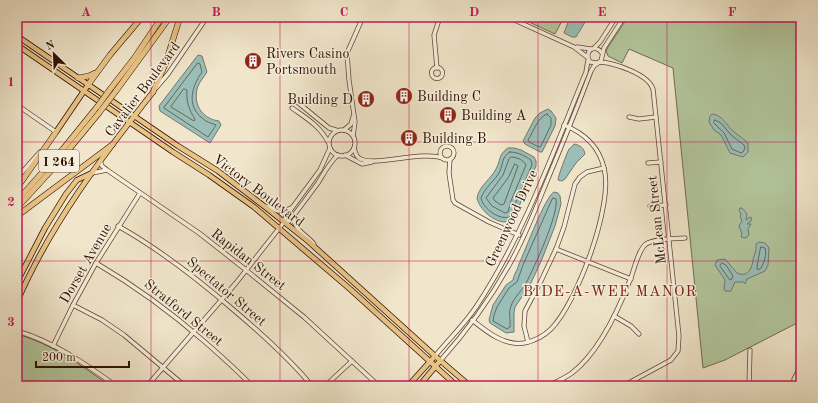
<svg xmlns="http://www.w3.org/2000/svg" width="818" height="403" viewBox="0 0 818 403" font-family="'Old Standard TT',serif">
<rect width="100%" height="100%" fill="#f1e6cb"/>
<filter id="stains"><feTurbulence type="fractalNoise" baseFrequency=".005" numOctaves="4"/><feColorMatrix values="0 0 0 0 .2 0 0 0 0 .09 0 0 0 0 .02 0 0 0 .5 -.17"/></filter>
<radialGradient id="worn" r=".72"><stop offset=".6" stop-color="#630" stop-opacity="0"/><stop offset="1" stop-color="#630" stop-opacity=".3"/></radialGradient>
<g fill="#b3c69c" stroke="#716b4e">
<path d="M518,17H564L555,34Z"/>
<path d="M628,17H801V321L725,360L703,368L673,68L629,49L622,63L608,56L606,51L608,47Z"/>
<path d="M17,334C52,344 81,365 110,386H17Z"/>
</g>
<g fill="#9bbfb8" stroke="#70796e">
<path d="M570,17H588L576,37H572L564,33Z"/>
<path d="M198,55L202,56L207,72C204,77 200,81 198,86C192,102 201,119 219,121L221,125L210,143L160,111L159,106Z"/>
<path d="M548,109L551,111L556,118L555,126L542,152H540L525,144L523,141L535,118L540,113Z"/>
<path d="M712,114C722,115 726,124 732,130C737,135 743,138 748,143V152L743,157L730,153L721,135L714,130L709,122L710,116Z"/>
<path d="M574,144C580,145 584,148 585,154L576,163L565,179L562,181L558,180C558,176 567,153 569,149C571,147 573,146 574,144Z"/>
<path d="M508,148H514L521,150L534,157L536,161V166L524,192L515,219C501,229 480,212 477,198C479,186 491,179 496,169C501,160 498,155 508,148Z"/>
<path d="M554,192L558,193L560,196L561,204L555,226L542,259L530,285L515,307L514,312V332L506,333L490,323L489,320L493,305L506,285L513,280C514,273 518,270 519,264C525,251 545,197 554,192Z"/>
<path d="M740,208H742L747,214L746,220L750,217L752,218L751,221L747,224H751L748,229L749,235L746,238L741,237L742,234L739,226L742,221L740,216L741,214L739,210Z"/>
<path d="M759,242L765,243L769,248L768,265L765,271L747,279L745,284L743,282H735L731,291H725L724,288L725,280L715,265L717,260L725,259L737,273C748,278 752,268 753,260C754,255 757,250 756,244Z"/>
</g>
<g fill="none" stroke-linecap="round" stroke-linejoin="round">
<g stroke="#65685c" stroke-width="1">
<path d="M198,63L200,64L202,72C192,86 186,105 202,118C206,122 211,123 216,125L208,137L164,108Z"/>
<path d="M184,89L187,90C186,101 189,110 195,119L194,121L171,107Z"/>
<path d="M547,114L551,118V125L541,146L539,147L529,142L528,140C534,131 537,118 547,114Z"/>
<path d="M715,120L721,123L731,135L744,145L745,148L743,152L741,153L732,149L724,133L714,123Z"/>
<path d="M510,152C518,152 525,156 531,160L532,165L516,202L512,216C501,222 483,209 481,198C485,187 495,181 500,171C503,164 502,156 510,152Z"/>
<path d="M511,157C516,157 524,160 526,165L511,201L508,212L505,213L492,206L486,198L503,175L509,159Z"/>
<path d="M515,164L518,166L504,204L501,205L495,201L493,198L508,178Z"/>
<path d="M553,198L556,199C559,214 534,268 526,283C522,291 514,297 511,306C508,313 511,320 510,327L507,329L493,321L494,315L497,307L509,288L517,282L523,265Z"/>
<path d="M761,247L765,248C767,254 764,263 761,268L758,270L757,268Z"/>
<path d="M722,263L726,265L733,276L731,280L729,279L720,266Z"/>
</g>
<g stroke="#604633" stroke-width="5">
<g id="minor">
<path d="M508,17L574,47L587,57"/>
<path d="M577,47L591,49"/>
<path d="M594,48L600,42L616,17"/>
<path d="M599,62C615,63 648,74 653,89L679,336L678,351L671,360L623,386"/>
<path d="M597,63L590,62C583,51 595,43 602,53"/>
<circle cx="437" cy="73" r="5.5"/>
<path d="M437,68L434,35L440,17"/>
<path d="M156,88L168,74L207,17"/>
<path d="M296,101L329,128L336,130"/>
<path d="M17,105L56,132L55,133"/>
<path d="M292,108C306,118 320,126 328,142"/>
<path d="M629,117L639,119L656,117"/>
<path d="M344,130L351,124L353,117"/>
<circle cx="342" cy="143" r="13"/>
<path d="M353,136L355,122L349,80L347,53L363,17"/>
<circle cx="447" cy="153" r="7"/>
<path d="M354,148C355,151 356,156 359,158C372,168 422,150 442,158"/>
<path d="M345,155L362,164L372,162"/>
<path d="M450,159L449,173L453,200L455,203L489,222L519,235"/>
<path d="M100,161L102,166L107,170"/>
<path d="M648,163L661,162"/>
<path d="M92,173L107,170L199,233L246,270L304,317L379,386"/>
<path d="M17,178L40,152"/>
<path d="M264,206C276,207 276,216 291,208"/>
<path d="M650,206L666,205"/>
<path d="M294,215C292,229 306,234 314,244"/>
<path d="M284,222L289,221C299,209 308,196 318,183C324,173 329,163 338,155"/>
<path d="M118,226C161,250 199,280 236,312C263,335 289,358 312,386"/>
<path d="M556,249L631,279"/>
<path d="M96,263C135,286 171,312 205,342C221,356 237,370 252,386"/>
<path d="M73,305L102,320L124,335L185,386"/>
<path d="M614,316L631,326L639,334"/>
<path d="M472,320C487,332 504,346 524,343C534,341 543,337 551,329C577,303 614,204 604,168C599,146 584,133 564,125"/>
<path d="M17,331C54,342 86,364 116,386"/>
<path d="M528,342L524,326L525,311L541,281L556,249L564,227L575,184L580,177L587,172L604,168"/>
<path d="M53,346L73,305L96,263L140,193"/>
<path d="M435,356C448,340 464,325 476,307C524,235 553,152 586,72L588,60"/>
<path d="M440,361C466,332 489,301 508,267C524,240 535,210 547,181C562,145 577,108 591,71L594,66L601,61L604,48L624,17"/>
<path d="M561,380L570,386"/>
<path d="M147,386L236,283L284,222L286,216L320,170L330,148"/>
<path d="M325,386L352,361"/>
<path d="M548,386C556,382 565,378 572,373C599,352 618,311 630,280C634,271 638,250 646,244C656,238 674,239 685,238"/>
<path d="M749,386L750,350"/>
<path d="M794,386V379L801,366"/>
</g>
</g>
<g stroke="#2f1000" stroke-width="6">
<g id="major">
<path d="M17,36L178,146L218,171L264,206L308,241L435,356L470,386"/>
<path d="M17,45L173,152L209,175L254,207L350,289L457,386"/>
<path d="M56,132L88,85"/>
<path d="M17,282L45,228L66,194L77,180L92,173"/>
<path d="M17,302C50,225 101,158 153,92"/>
<path d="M408,386L435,356"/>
<path d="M419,386L440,361"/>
</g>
</g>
<g stroke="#2f1000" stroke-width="6">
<g id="highway">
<path d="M78,78L89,76L95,73"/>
<path d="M88,85L110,55L142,17"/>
<path d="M111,88L135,57L162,17"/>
<path d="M116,91L170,17"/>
<path d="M153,92L165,65L180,17"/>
<path d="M17,188L56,132"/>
<path d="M17,201L63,149L97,107"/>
<path d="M17,208L57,164L99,113"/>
<path d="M17,216L112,145"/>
</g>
</g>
<use href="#minor" stroke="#f6efdd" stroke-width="3.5"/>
<use href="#major" stroke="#e8c386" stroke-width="4.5"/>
<use href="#highway" stroke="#e8c386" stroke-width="5"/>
<g stroke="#2f1000" stroke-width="6" stroke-linecap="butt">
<g id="highway-bridge">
<path d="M97,107L111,88"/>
<path d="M99,113L116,91"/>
</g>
</g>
<use href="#highway-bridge" stroke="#e8c386" stroke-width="5"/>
</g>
<path fill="none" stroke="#c2185b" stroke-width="1" stroke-opacity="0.55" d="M151,17V386M280,17V386M409,17V386M538,17V386M667,17V386M17,142H801M17,261H801"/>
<defs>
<g id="building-disc" transform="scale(0.9)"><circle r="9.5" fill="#8f2418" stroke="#f6efdd"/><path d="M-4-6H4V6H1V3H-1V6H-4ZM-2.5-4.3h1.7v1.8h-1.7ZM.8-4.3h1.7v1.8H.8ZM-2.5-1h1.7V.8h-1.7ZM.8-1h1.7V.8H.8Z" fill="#fff"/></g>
</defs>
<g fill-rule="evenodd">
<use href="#building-disc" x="253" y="61"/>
<use href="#building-disc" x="404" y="96"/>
<use href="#building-disc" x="366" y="99"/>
<use href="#building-disc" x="448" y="115"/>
<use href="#building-disc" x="409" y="138"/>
</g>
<g text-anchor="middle" stroke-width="3" stroke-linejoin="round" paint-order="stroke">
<rect fill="#f6efdd" stroke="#6b5342" stroke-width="1" x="39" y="150" width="40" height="22" rx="3"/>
<g font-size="13" font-weight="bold" fill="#2f1000">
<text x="59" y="166">I 264</text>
</g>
<g font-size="14" fill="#2f1000" stroke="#f6efdd" text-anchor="start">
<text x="266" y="58">Rivers Casino<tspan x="266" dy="16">Portsmouth</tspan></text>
<text x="417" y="101">Building C</text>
<text x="353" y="104" text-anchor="end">Building D</text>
<text x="461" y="120">Building A</text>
<text x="422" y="143">Building B</text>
</g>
<g font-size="14" fill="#2f1000" stroke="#f6efdd">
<text transform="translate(142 89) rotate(-53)" y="5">Cavalier Boulevard</text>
<text transform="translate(259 190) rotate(37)" y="5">Victory Boulevard</text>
<text transform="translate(511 218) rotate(-65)" y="5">Greenwood Drive</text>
<text transform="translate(656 220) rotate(-96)" y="5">McLean Street</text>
<text transform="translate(249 259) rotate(38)" y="5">Rapidan Street</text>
<text transform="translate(85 263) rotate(-60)" y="5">Dorset Avenue</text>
<text transform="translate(227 291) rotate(40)" y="5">Spectator Street</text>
<text transform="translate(184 312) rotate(39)" y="5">Stratford Street</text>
</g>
<g font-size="15" letter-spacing="1" fill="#7a1f14" stroke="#f6efdd">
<text x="610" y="296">BIDE-A-WEE MANOR</text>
</g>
</g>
<rect width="818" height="403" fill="none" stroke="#f1e6cb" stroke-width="44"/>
<g transform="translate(54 54) rotate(336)" stroke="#f6efdd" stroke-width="3" paint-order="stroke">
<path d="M0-3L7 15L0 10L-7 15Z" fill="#2f1000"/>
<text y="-6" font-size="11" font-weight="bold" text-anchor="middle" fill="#2f1000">N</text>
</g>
<path d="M36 361v6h93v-6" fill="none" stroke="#2f1000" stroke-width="2"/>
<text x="42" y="361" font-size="12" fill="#2f1000" stroke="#f6efdd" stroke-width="3" paint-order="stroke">200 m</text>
<rect x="22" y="22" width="774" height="359" fill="none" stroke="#c2185b" stroke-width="1.5"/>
<g font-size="13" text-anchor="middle" font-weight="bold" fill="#c2185b">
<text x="86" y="16">A</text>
<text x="216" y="16">B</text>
<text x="344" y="16">C</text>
<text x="474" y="16">D</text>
<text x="602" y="16">E</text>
<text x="732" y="16">F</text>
<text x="11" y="86">1</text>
<text x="11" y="206">2</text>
<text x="11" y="326">3</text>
</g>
<rect width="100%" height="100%" filter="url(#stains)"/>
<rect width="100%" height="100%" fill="url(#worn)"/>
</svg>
